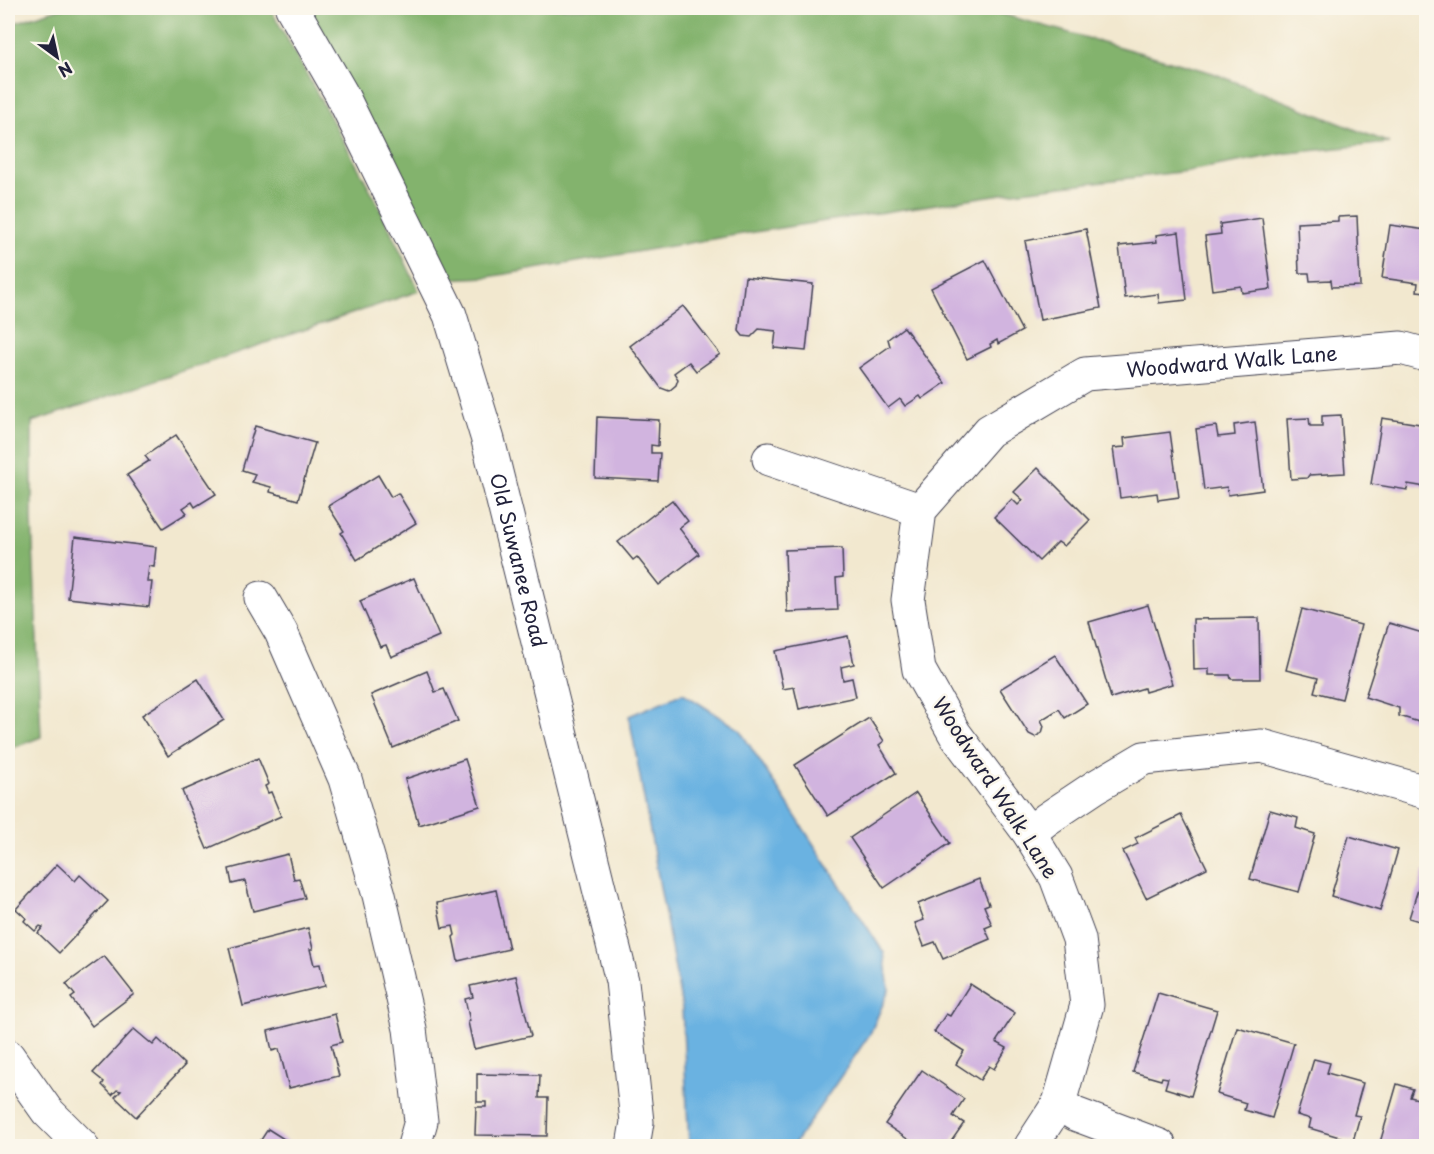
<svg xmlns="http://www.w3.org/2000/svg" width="1434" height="1154" viewBox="0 0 1434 1154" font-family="'Playpen Sans',sans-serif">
<rect width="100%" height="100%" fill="#fbf7ec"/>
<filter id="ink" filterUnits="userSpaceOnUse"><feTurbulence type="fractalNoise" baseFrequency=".0167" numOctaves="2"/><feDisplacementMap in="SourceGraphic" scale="12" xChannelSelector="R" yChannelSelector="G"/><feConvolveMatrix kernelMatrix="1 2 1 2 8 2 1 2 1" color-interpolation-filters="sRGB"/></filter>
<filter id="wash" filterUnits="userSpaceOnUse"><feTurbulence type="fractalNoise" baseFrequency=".008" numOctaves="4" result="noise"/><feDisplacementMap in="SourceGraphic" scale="24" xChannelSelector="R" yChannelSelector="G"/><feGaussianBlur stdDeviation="1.35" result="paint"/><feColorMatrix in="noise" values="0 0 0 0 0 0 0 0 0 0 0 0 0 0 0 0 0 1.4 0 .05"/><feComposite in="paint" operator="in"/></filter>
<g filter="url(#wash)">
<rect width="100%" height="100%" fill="#f2e8cf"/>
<g fill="#83b36d" stroke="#526a54" stroke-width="1.5">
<path d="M61,8H270L376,200L419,291L32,422V519L41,737L8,750V25Z"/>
<path d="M305,8H980L1213,73L1389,143L1288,153L1188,171L1021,191L736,235L488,277L446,279Z"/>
</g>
<path fill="#6ab2e1" stroke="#466a8e" stroke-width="1.5" d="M683,693L739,729L884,953L889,990L870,1034L793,1146H689L682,1008L629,716Z"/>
<g id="blocks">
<g fill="#d1b4df">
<path d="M1357,216L1360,286L1332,287L1331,280L1310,281L1309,273H1299L1297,223L1338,221V217Z"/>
<path d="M1262,218L1271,289L1242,293L1241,286L1212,290L1205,236L1221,234L1220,224Z"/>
<path d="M1390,225L1426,230V292L1417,291L1418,283L1382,278Z"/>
<path d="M1086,229L1101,308L1040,320L1025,241Z"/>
<path d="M1179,232L1187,300L1159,303L1158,294L1125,298L1119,246L1157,242L1156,235Z"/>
<path d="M985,260L1022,331L998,344L997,340L990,344L991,347L967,359L931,288Z"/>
<path d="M745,277L813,284L806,351L774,348L776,331L759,329L751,337L743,336L739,331Z"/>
<path d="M683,306L720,354L696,371L689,362L674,373L678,379L676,385L669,391L661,388L630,346Z"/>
<path d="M904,327L945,383L922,399L920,396L905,406L900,399L888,408L859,368L890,346L888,339Z"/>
<path d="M1341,415L1345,473L1309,475L1307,478L1291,479L1287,419L1309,418L1310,426H1322V416Z"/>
<path d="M597,417L659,420L658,446L651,445V453H660L658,481L595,478Z"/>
<path d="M1382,418L1426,425V487L1408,484L1407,490L1371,484Z"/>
<path d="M1255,422L1263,490L1228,495L1227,487L1204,490L1196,429L1216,426L1218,437L1235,435L1234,425Z"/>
<path d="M255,426L315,443L298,500L270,492L271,487L252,482L255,474L242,470Z"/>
<path d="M1170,432L1179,497L1158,500L1157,493L1120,498L1113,448L1125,447L1124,438Z"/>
<path d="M176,435L216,494L195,507L192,502L183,508L187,513L163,528L127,475L149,461L145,456Z"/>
<path d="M1038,468L1090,520L1064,546L1058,542L1039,561L994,517L1012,499L1018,505L1023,500L1014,492Z"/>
<path d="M378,475L391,497L398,493L416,523L357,560L341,533L344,531L328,506Z"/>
<path d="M672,500L688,521L679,528L699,554L659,585L637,557L633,560L618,542Z"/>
<path d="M75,537L156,547L154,567L149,566L147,582H152L149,607L68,598Z"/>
<path d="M842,548L843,577L836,578L838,610L787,612L785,550Z"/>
<path d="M414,578L439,636L391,657L386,645L380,647L360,601Z"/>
<path d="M1148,605L1172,684L1145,692L1144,688L1111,698L1089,622Z"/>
<path d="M1302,609L1361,625L1342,699L1314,692L1318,678L1286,670Z"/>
<path d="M1259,618L1260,679H1231L1230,675H1209V669L1194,670L1193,619Z"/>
<path d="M1389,623L1426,634V710L1422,723L1399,716V708L1365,697Z"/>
<path d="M848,636L854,664L841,667L843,680L852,678L856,697L799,709L794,687L783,689L775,651Z"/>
<path d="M1055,655L1087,704L1065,718L1059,709L1041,720L1044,726L1042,733L1035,737L1029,734L1000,689Z"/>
<path d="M427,671L435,692L444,689L458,721L393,748L371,695Z"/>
<path d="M198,679L224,720L168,756L142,715Z"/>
<path d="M869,718L884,741L879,745L896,773L828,816L795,765Z"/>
<path d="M258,758L269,784L265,786L268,793L271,792L281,816L207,849L182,791Z"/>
<path d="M465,759L480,806L419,825L405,779Z"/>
<path d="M916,793L950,843L884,888L850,838Z"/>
<path d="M1270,810L1298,818L1296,828L1315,834L1299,892L1250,879Z"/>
<path d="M1181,815L1207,868L1146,898L1123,851L1138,844L1135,838Z"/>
<path d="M1349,836L1398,850L1380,911L1331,896Z"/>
<path d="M288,854L294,879L299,878L305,898L253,911L245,881L232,884L229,869Z"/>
<path d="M57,864L75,881L80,875L108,901L59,953L38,933L43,927L40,926L35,931L24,921L26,918L16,909Z"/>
<path d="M1424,870L1426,871V923L1409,918Z"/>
<path d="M979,879L989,904L984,906L992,925L985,928L990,939L943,959L935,942L924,946L915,923L924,920L918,904Z"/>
<path d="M496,890L509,949L458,961L453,937L455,935L453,926L442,928L437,903Z"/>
<path d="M308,928L313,949H310L314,965L320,964L325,986L243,1006L229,948Z"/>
<path d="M104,956L134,994L92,1026L71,998L75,995L66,984Z"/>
<path d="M516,976L531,1036L474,1049L468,1022L470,1021L465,999L473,997L470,986Z"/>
<path d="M970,984L1015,1013L996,1042L1007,1048L994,1069L989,1066L980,1080L956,1064L964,1051L934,1032L946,1014L950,1016Z"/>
<path d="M1158,993L1217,1010L1191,1096L1165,1088L1168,1078L1162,1077L1161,1080L1133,1072Z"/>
<path d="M335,1014L342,1042L331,1045L339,1076L289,1088L279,1049L272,1051L268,1031Z"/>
<path d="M1237,1027L1294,1043L1272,1118L1244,1110L1246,1103L1217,1094Z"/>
<path d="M134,1029L153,1045L158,1039L185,1065L136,1117L115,1097L121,1091L117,1090L112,1095L102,1085L104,1082L93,1073Z"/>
<path d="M1314,1059L1330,1063L1327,1073L1363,1083L1354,1115L1360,1116L1353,1141L1309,1128L1311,1119L1297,1115Z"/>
<path d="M922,1070L964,1099L953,1116L964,1123L948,1146H918L885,1124Z"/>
<path d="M477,1074L540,1075L539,1098H548L547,1136L475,1135L476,1107H486V1102H477Z"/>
<path d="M1397,1084L1413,1089L1410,1097L1426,1101V1146H1379Z"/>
<path d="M268,1129L295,1146H257Z"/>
</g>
</g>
</g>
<g filter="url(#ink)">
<use href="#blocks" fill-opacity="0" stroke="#414051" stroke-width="1.5"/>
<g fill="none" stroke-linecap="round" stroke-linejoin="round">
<g stroke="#414051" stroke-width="35">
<g id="minor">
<path id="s1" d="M292,8L341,93L450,315L488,440L622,981L637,1122L633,1146"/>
<path d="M769,459L920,510"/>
<path d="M261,598L281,632L345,779L379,895L410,1029L421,1121L414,1146"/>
<path d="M1029,833L1047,819L1095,787L1144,758L1262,746L1426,792"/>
<path d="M8,1056L47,1111L82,1146"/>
<path d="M1059,1103L1075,1114L1160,1146"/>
<path id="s2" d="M1031,1146L1059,1103L1087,1005L1079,939L1056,877L1029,833L955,734L919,670L908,600L920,510L989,431L1085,374L1401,348L1426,355"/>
</g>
</g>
<use href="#minor" stroke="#fff" stroke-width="33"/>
</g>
</g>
<g text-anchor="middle" stroke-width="5" stroke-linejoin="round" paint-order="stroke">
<g font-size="20" fill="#22223b" stroke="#fbf7ec">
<text dy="7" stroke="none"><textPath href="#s2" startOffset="1060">Woodward Walk Lane</textPath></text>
<text dy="7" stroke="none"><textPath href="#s1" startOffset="600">Old Suwanee Road</textPath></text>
<text transform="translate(995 788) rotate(57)" y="7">Woodward Walk Lane</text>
</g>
</g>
<rect width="1434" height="1154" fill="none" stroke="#fbf7ec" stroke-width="30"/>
<g transform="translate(57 57) rotate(147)" stroke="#fbf7ec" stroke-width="4.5" paint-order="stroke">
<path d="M0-4.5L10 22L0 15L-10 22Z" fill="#22223b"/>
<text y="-9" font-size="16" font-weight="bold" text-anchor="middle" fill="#22223b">N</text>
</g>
</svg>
